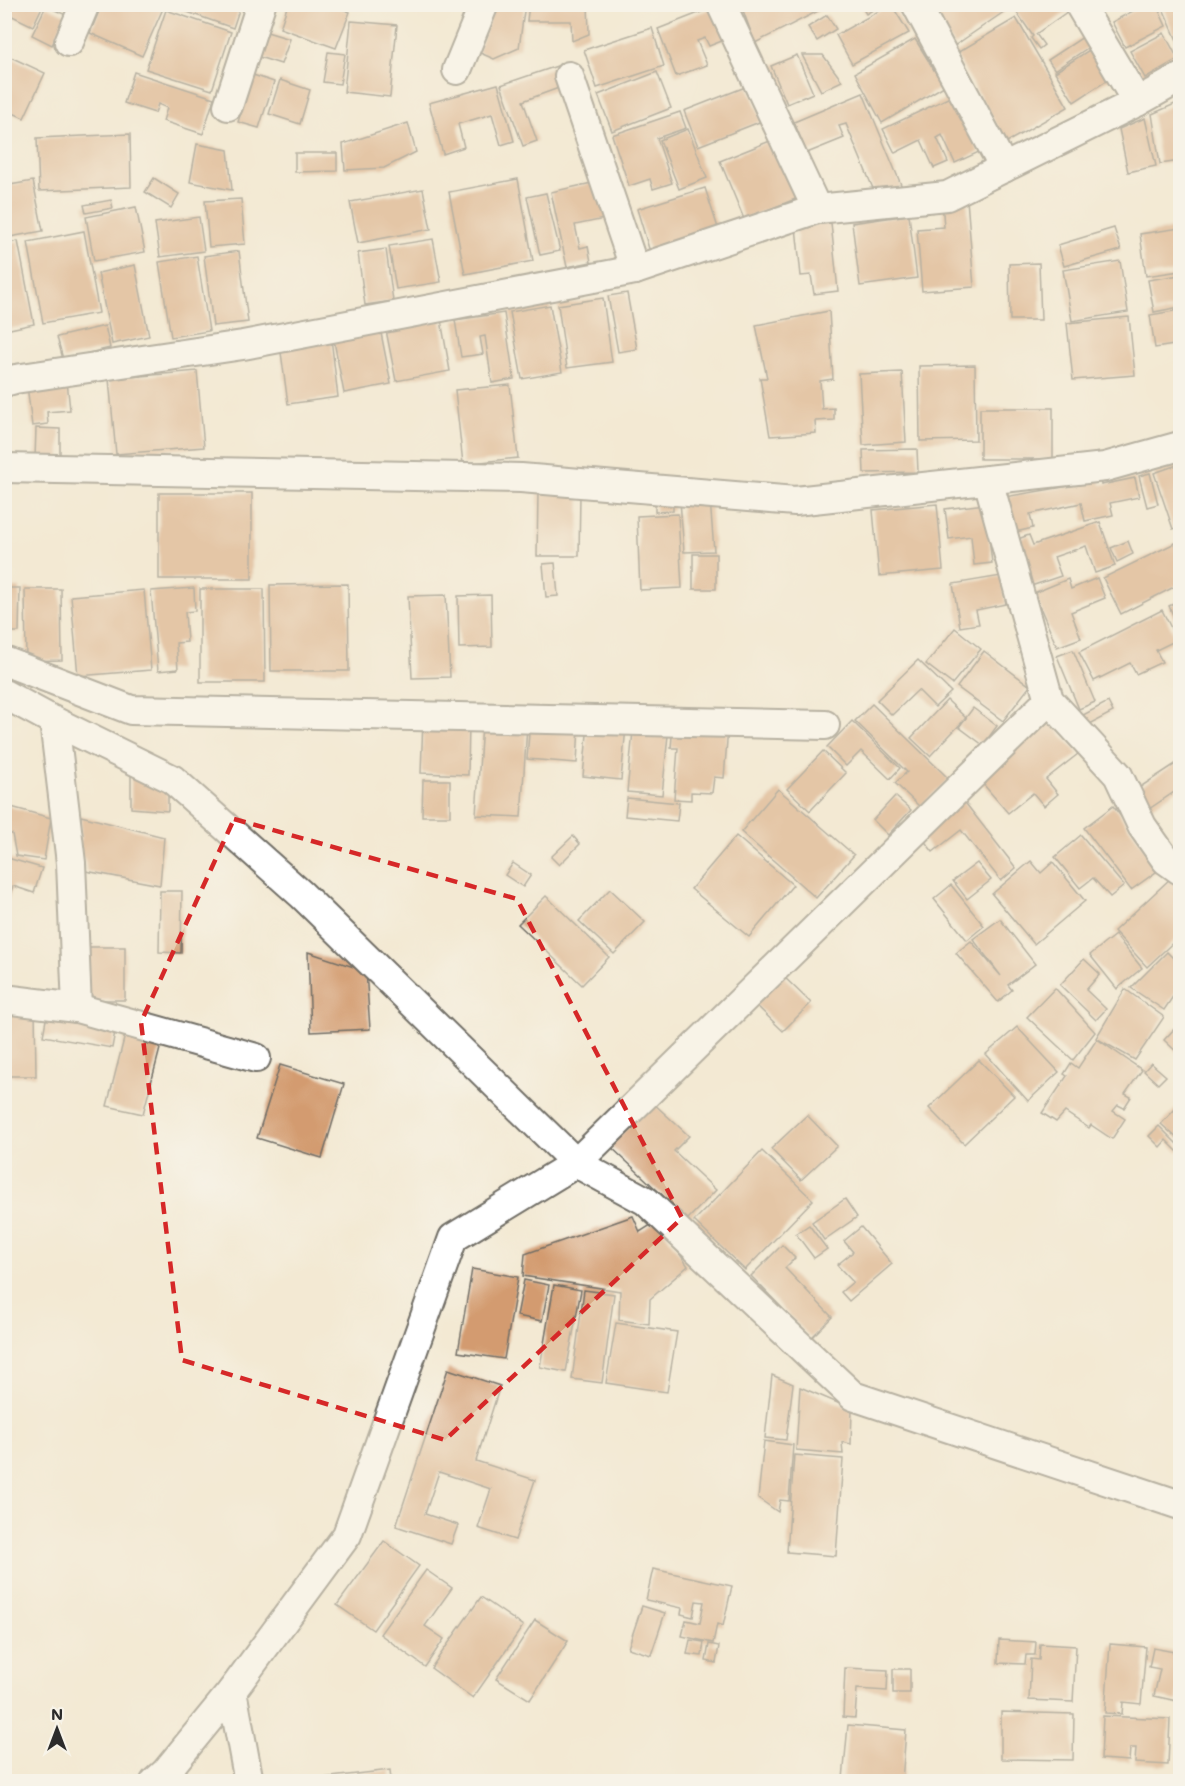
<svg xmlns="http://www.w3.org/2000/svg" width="1185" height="1786" viewBox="0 0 1185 1786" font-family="Mali,sans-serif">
<rect width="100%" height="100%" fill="#f7f3e8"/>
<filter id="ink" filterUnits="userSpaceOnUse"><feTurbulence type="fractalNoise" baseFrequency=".0167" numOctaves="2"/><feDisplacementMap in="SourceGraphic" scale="12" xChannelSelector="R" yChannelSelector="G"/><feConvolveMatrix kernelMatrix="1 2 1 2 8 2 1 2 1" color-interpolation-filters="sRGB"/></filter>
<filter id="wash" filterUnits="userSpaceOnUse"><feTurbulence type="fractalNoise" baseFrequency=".008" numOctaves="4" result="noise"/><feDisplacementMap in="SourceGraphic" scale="24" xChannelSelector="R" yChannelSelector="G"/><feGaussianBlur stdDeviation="1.35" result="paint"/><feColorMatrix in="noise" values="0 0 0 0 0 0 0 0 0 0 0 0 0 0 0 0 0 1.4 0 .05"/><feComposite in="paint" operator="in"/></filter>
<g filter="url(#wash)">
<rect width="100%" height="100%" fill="#f3e9d3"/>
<g id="blocks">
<g fill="#d39b70">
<path d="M4,4H36L42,7L33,26L4,12Z"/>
<path d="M102,4H165L142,56L90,33Z"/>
<path d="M177,4H241L233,28L176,8Z"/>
<path d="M288,4H329L350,12L336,48L280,28Z"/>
<path d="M495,4H525L519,48L494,59L478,52Z"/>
<path d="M529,4H588L589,34L572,41L571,21H527Z"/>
<path d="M860,4H883L866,14Z"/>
<path d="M891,4L909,33L852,64L836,35Z"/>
<path d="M1011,4H1078L1036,34L1044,45L1039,49L1031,38L1033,36Z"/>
<path d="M1146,4H1156L1166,26L1125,47L1112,22Z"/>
<path d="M1161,4H1180V47Z"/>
<path d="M741,5H830L755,43Z"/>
<path d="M924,5H1009L1011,7L954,46Z"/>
<path d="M46,6L66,15L52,45L32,35Z"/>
<path d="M714,7L727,39L709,46L705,38L697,41L707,65L676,76L658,29Z"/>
<path d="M166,10L231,32L212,90L146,69Z"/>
<path d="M827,15L836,29L817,41L808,27Z"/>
<path d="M1016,18L1068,107L1007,142L955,54Z"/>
<path d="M351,21L397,25L390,97L344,92Z"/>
<path d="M652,28L664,66L597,88L584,50Z"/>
<path d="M267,32L290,39L281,64L259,57Z"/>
<path d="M1089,33L1096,42L1055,70L1048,60Z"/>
<path d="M1164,33L1178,59L1145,78L1130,51Z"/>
<path d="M915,39L944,86L882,123L855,73Z"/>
<path d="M1097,45L1117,74L1074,102L1055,72Z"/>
<path d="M328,52L345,54L340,84L323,82Z"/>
<path d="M4,54L45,73L24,118L4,109Z"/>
<path d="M797,55L813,93L787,104L771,66Z"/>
<path d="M802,55H823L842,81L821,91Z"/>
<path d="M560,65L567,85L523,101L537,141L523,146L501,85Z"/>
<path d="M134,72L214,98L203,134L163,121L167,108L158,104L155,113L124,103Z"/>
<path d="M657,72L671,108L612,131L598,95Z"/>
<path d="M253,75L274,82L259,128L238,122Z"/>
<path d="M280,80L310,90L300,124L269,114Z"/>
<path d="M498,84L514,141L501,145L492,114L458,124L464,147L443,154L429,103Z"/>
<path d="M748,86L762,121L698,146L684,111Z"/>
<path d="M863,93L902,187L877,198L846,124L839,126L844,138L807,153L794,122Z"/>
<path d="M952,96L979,152L955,163L942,135L937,138L948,162L934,168L921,140L895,153L883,129Z"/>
<path d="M1177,103L1180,120V161L1160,164L1152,114Z"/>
<path d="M680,112L686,128L657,138L672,183L653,189L650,179L629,186L612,135Z"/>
<path d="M1145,118L1156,166L1128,172L1119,129Z"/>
<path d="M408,123L416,152L384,168L345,170L343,144Z"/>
<path d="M688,129L707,178L679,189L660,140Z"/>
<path d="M130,134L131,187L39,191L37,138Z"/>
<path d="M775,139L798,198L744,219L720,161Z"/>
<path d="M197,144L228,150L232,190L190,182Z"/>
<path d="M295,153H337V171L295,172Z"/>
<path d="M154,178L179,194L171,208L145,192Z"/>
<path d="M518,179L533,261L465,274L449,192Z"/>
<path d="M33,181L43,231L4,238V186Z"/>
<path d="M601,181L609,218L575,225L580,248L588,246L591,262L567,267L551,192Z"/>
<path d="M705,188L719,231L650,252L637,209Z"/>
<path d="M423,189L431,229L358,243L350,202Z"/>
<path d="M546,193L560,251L540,255L527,197Z"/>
<path d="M241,199L245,244L209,247L205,201Z"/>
<path d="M967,199L974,287L922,291L917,229L944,227L942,200Z"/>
<path d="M111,200L113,208L86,213L84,205Z"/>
<path d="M136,207L145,252L94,261L86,217Z"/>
<path d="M909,215L917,278L860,286L852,223Z"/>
<path d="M199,217L204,251L160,257L155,223Z"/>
<path d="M831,223L838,291L814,294L811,275L801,276L796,227Z"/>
<path d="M1114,228L1121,250L1064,266L1058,245Z"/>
<path d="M1180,228V271L1146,276L1140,234Z"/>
<path d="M84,231L99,313L43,323L28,242Z"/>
<path d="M433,239L441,282L396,289L389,246Z"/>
<path d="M18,241L34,324L5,330V244Z"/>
<path d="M386,249L393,301L365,305L358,253Z"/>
<path d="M239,251L248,322L213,326L204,256Z"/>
<path d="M197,256L209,331L171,337L159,262Z"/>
<path d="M1120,261L1128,312L1072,321L1063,270Z"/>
<path d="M1039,263L1041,320H1010L1009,264Z"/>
<path d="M135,265L149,336L112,344L98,273Z"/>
<path d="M1180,275V307L1154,312L1148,280Z"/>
<path d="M627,293L637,349L618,352L608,296Z"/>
<path d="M603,298L612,362L567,368L558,305Z"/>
<path d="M550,305L562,372L522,379L510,312Z"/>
<path d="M1180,310V344L1155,348L1150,315Z"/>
<path d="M829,311L833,379L820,381L822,409L834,408V420L815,421L816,433L770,436L760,378H767L756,325Z"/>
<path d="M504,313L514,379L492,383L485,336L480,337L483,354L461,357L455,320Z"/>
<path d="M1129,317L1135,375L1073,380L1067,323Z"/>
<path d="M441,320L450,371L396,381L386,330Z"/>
<path d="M105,326L110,348L63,359L57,337Z"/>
<path d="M380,328L391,384L344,393L333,336Z"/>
<path d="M331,338L338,397L288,404L280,345Z"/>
<path d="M975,365L976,440L920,441L919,366Z"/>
<path d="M197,371L204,447L116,454L109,379Z"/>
<path d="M902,372L906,442L863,445L859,374Z"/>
<path d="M67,381L70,410L47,412L48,424L32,426L27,385Z"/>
<path d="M510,385L518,458L463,464L455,390Z"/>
<rect x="980" y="408" width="73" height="51"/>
<path d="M36,428L60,429V459H35Z"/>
<path d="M917,449L918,472L864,473L863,450Z"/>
<path d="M1180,464V527L1173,529L1154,473Z"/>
<path d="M1150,473L1158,504L1147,507L1139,476Z"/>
<path d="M1100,478L1101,485L1135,478L1139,497L1110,503L1113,515L1085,521L1081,503L1030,514L1033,528L1011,533L1004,497L1082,484L1081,482Z"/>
<rect x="159" y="493" width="93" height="86"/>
<path d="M538,493L580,494L579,556H537Z"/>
<path d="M673,496V511L655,512V497Z"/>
<path d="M710,499L714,551L684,552L680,501Z"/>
<path d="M937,504L943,570L879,576L873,510Z"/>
<path d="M985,504L992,563L974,565L971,536L949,539L945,509Z"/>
<path d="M678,514L682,588L640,590L637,516Z"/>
<path d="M1100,522L1115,566L1095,573L1086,546L1054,557L1061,576L1031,586L1015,540L1029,535L1033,545Z"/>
<path d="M1128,541L1133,554L1117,562L1111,548Z"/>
<path d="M1175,543L1180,554V584L1121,614L1103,578Z"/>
<rect x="693" y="554" width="23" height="35"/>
<path d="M555,563L558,596L546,597L543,564Z"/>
<path d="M1001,576L1006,604L976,610L979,624L960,627L953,584Z"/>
<path d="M1097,578L1105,598L1071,612L1081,638L1057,647L1034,593L1068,579L1071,589Z"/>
<path d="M348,584L349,671H271L270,585Z"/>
<path d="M5,588H20L19,632H5Z"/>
<path d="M194,588L195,611L185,612L187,642L176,643L178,669L158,671L151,591Z"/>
<path d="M25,589H61L62,660L26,661Z"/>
<path d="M200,589H264L265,682H200Z"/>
<path d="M144,590L151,670L78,676L71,596Z"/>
<path d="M446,595L450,677L412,678L408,596Z"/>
<path d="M491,595L492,647L459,648L458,596Z"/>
<path d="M1180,601V631L1169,606Z"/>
<path d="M1162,610L1177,640L1156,650L1162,662L1136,674L1130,663L1094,681L1079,652Z"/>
<path d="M955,628L981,649L952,684L926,664Z"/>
<path d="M1073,650L1095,702L1079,709L1057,656Z"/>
<path d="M984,651L1030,686L1003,721L957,687Z"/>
<path d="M918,660L951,692L935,707L918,690L892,715L877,700Z"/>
<path d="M947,700L966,718L930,756L911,738Z"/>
<path d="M1108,702L1113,712L1088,725L1083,715Z"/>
<path d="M872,704L949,779L920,807L895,783L907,772L855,721Z"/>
<path d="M973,708L997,726L983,745L959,727Z"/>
<path d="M1045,715L1078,754L1046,779L1058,794L1044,806L1033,793L1008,813L978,778Z"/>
<path d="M423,720L469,721L468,775L421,773Z"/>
<path d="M530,721L579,725L577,763L527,759Z"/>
<path d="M634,721L669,725L662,795L627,792Z"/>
<path d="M852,721L900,768L890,779L861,751L846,766L827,747Z"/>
<path d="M482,724L527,726L521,817L476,815Z"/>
<path d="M588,724L626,727L621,780L583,776Z"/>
<path d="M673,724L728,728L724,778L714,777L712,793L691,792V800L674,799L678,748H671Z"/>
<path d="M823,751L846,773L810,811L787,789Z"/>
<path d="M1180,761V788L1146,811L1134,791Z"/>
<path d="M131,774L168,792V811L131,808Z"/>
<path d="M423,780H450V816H422Z"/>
<path d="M778,789L854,855L816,898L741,832Z"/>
<path d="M895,796L911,810L888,835L873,820Z"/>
<path d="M627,798L679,803L677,821L625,816Z"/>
<path d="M963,800L1016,868L1001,881L961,830L933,852L919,834Z"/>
<path d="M4,805L51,818L44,860L16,856L12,834L4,833Z"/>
<path d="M1113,806L1160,869L1131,890L1084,828Z"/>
<path d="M81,816L164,837L160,885L86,871L85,859L79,856Z"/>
<path d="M1081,835L1124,886L1110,897L1093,878L1080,888L1055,857Z"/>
<path d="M573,836L580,844L559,865L551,857Z"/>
<path d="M736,836L793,885L749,937L691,889Z"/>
<path d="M4,857L42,868L34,893L13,886L8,900L4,899Z"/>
<path d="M1031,861L1041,873L1053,862L1085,901L1034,944L992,894Z"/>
<path d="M513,863L531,875L523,887L505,875Z"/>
<path d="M977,863L991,880L967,899L953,881Z"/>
<path d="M1171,878L1180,888V936L1147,967L1114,931Z"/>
<path d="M951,885L984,926L967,940L934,899Z"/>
<path d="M610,889L645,922L614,954L579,921Z"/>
<path d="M160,891H182L181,953L159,952Z"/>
<path d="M546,896L609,957L582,985L518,924Z"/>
<path d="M1000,919L1035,964L1008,985L1012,990L998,1002L956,953L971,941L1001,976L973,939Z"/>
<path d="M1115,935L1142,968L1117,989L1090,955Z"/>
<rect x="88" y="947" width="37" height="53"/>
<path d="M308,952L366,971L370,1029L311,1032Z"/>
<path d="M1167,952L1180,965V986L1164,1010L1131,988Z"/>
<path d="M1084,959L1100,974L1086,990L1106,1009L1096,1020L1060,985Z"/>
<path d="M781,974L811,1003L783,1031L753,1002Z"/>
<path d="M1055,988L1095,1032L1073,1060L1027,1017Z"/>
<path d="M1125,989L1164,1017L1135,1060L1096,1038Z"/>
<path d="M4,1009H35L36,1076H4Z"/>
<path d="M47,1014L116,1026L112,1048L43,1036Z"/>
<path d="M127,1027L163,1037L143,1114L107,1106Z"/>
<path d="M1017,1027L1059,1072L1028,1101L986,1054Z"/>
<path d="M1176,1027L1180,1030V1055L1164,1040Z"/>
<path d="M1097,1039L1142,1070L1125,1094L1131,1097L1124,1108L1118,1105L1113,1111L1125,1119L1112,1139L1091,1125L1089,1128L1065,1112L1056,1122L1042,1113L1067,1076L1064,1074L1071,1063L1078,1068Z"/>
<path d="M979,1060L1014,1096L964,1144L929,1108Z"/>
<path d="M1151,1063L1166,1076L1158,1084L1144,1071Z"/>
<path d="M280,1065L344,1084L322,1158L257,1138Z"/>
<path d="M652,1102L689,1136L674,1151L716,1190L688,1219L610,1146Z"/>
<path d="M1180,1104V1136L1178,1139L1161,1124Z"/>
<path d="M807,1115L837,1146L801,1180L771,1149Z"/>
<path d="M1159,1126L1180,1147L1178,1152L1166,1140L1160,1147L1149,1136Z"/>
<path d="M762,1151L813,1200L745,1270L694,1221Z"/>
<path d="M845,1199L857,1217L824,1240L812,1222Z"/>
<path d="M633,1216L640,1232L657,1221L688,1266L650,1299L649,1324L619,1320L620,1291L523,1276L525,1254Z"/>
<path d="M809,1225L827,1249L814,1258L796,1234Z"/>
<path d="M861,1227L892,1264L849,1301L841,1292L853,1282L837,1265L853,1252L844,1241Z"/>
<path d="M782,1245L795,1258L785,1268L832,1317L811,1338L751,1276Z"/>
<path d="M472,1269L518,1277L504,1359L458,1352Z"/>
<path d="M524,1280L549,1285L542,1321L517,1316Z"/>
<path d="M554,1285L581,1290L566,1372L540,1367Z"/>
<path d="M584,1290L614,1294L602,1383L572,1379Z"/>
<path d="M616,1323L677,1332L667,1392L606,1383Z"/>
<path d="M448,1369L500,1386L476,1461L535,1480L515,1540L478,1528L491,1489L439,1472L425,1514L458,1525L451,1544L396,1526Z"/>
<path d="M772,1375L793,1384L786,1440L765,1438Z"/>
<path d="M800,1387L852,1409L851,1444L842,1442L843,1454L796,1450Z"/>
<path d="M764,1441L793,1445L789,1501L780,1500L778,1512L758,1498Z"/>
<path d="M794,1455L843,1459L836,1556L787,1552Z"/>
<path d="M384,1541L419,1566L373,1630L337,1605Z"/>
<path d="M653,1569L732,1586L723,1626L717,1624L713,1643L682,1636L686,1620L700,1623L704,1602L696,1601L693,1617L681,1614L682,1608L646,1600Z"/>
<path d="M426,1570L452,1588L425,1626L444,1639L425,1667L380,1634Z"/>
<path d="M481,1597L523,1626L473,1698L431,1668Z"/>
<path d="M642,1606L665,1613L651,1655L628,1648Z"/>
<path d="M535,1620L568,1641L530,1700L496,1679Z"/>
<path d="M690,1640L704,1642L702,1656L687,1654Z"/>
<path d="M999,1640L1036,1642L1035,1655H1026L1025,1664L998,1663Z"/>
<path d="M709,1644L719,1646L716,1663L706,1661Z"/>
<path d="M1040,1644L1076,1646L1073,1702L1029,1700L1031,1659L1039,1660Z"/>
<path d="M1110,1644L1146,1647L1141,1704L1123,1702L1122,1714L1105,1713Z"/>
<path d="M1153,1648L1180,1653V1682L1177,1701L1154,1696L1160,1669L1149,1667Z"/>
<path d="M845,1668L888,1670L887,1691L857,1689L855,1718L843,1717Z"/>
<rect x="893" y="1669" width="17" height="24"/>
<path d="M1001,1712L1074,1714L1073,1760L1001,1759Z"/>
<path d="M1103,1716L1170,1719L1168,1765L1135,1763L1136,1748H1130L1129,1761L1101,1759Z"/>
<path d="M848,1725L906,1730L902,1782L843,1779Z"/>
<path d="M390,1770L391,1782H306V1780Z"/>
</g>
</g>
</g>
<g filter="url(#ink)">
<use href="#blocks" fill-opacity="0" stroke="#716e66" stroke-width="1.5"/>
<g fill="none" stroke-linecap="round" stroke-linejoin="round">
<g stroke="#716e66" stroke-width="32">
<g id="minor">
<path d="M721,4L817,209"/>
<path d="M916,4L1004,168"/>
<path d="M1079,4L1137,102"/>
<path d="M69,42L85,4"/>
<path d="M457,70L484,4"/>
<path d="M569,76L635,270"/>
<path d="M228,106L261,4"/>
<path d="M4,382L15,379L243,345L635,270L817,209L947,196L1137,102L1180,78"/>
<path d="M4,468L521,478L795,501L1105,467L1180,446"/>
<path d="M988,480L1049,700L1118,775L1142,826L1166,860L1180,870"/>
<path d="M4,661L131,710L825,725"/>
<path d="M4,694L54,721L172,779L302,895L576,1163L646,1201L853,1396L1180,1505"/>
<path d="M54,721L71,863L77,1008"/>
<path d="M4,999L77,1008L256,1058"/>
<path d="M232,1691L249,1782"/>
<path d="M155,1782L165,1773L232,1691L347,1535L453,1238L576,1163L1049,700"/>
</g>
</g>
<use href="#minor" stroke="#fff" stroke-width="28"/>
</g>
</g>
<path d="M0 0H1185V1786H0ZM234,819L517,899L682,1218L445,1440L182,1360L141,1022Z" fill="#f3e9d3" fill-opacity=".55" fill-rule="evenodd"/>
<path fill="none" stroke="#d62828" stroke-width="4.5" stroke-dasharray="12 8" stroke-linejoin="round" d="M234,819L517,899L682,1218L445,1440L182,1360L141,1022Z"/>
<rect width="1185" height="1786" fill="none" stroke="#f7f3e8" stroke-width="24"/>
<g transform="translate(57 1729)" stroke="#f7f3e8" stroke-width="4.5" paint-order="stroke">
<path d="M0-4.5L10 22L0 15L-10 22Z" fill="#2b2b2b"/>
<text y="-9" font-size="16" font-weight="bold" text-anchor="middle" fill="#2b2b2b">N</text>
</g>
</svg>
